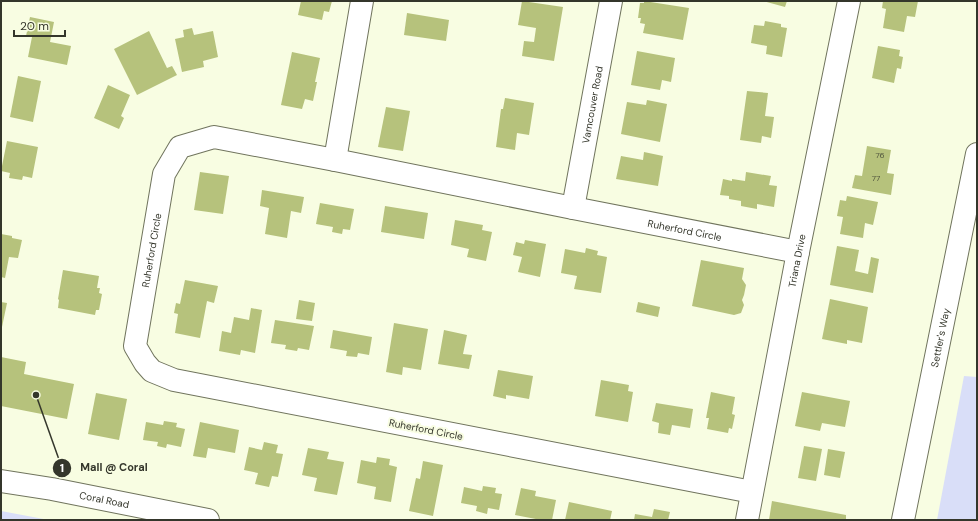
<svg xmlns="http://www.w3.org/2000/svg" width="978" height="521" viewBox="0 0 978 521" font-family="'DM Sans',sans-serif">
<rect width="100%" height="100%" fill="#f8fde2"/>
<g fill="#d9def8">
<path d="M964,376L977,377V520H937Z"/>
<path d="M1,511L49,520H1Z"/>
</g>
<g fill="#b6c27c">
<path d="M301,1H332L329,12L324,11L322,20L298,15Z"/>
<path d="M522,1L563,7L554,61L522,56L524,41L534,42L536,28L518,25Z"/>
<path d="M644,1L689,8L683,40L643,33L645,24L640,23L641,18H638L640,3H644Z"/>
<path d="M763,1H787L785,7Z"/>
<path d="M883,1H918L915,17L907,16L904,32L883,28L886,9L882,8Z"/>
<path d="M407,13L449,20L446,41L404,35Z"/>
<path d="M30,17L54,22L50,42L71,46L67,65L28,57L32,37L26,36Z"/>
<path d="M765,21L781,24V27L787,28L782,57L766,54L767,46L751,43L754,25L764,26Z"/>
<path d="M192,28L194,35L213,31L218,57L203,61L204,67L182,72L175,39L184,37L183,30Z"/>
<path d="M149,31L167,68L172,66L177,75L137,95L114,49Z"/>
<path d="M878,46L900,50L899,56L903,57L901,69L897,68L894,83L872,78Z"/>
<path d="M637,51L675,58L671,82L662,80L660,90L631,85Z"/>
<path d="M292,52L320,58L315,82H317L313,101L305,99L302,109L281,105Z"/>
<path d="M18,76L41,81L33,122L10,117Z"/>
<path d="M108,85L130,95L121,116L124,118L119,129L94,118Z"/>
<path d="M747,91L768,93L765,116L774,117L771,138L762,136L761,143L740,140Z"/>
<path d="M505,98L534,103L529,135L517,133L515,150L496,147L501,109H503Z"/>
<path d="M647,100L667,104L660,142L621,134L627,102L646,105Z"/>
<path d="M386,107L410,111L403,151L378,147Z"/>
<path d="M7,141L38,147L32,178L23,176L22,180L9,178L10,173L1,171Z"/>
<path d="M867,146L891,150L887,173L894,174L891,195L852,188L855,175L862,176Z"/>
<path d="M644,152L663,156L658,186L616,179L621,156L643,160Z"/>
<path d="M200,172L229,176L223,214L194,210Z"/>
<path d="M746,172L771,176L769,185L777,186L774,207L757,204V209L741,206V201L729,199V196L720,195L723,179L732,181V179L745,181Z"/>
<path d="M262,190L304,197L301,213L291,211L287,238L265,234L269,208L260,206Z"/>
<path d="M847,196L878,202L873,225L865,223L863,238L840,234L843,217L837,216L840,200L846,201Z"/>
<path d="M320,203L354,209L350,230L343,229L342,234L332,232L333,227L316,224Z"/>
<path d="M385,206L428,213L424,239L381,232Z"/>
<path d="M455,220L483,225L482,230L492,232L486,261L467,257L469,249L451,245Z"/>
<path d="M1,234L12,236V238L22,240L18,258L9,257L5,278L1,277Z"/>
<path d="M525,240L546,244L540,277L518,272L522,257L513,255L516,242L524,244Z"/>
<path d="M837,246L859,250L855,271L868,274L871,257L879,259L873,293L830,285Z"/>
<path d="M586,248L598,251L597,255L607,257L601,293L574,289L577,276L561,273L565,249L585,253Z"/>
<path d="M701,260L744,268L742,279L746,285L744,295L742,300L744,305L741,313L734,315L692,306Z"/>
<path d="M63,270L99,276L97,288H100L99,293L102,294L99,310H96L95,315L58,308L59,300L58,299Z"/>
<path d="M185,280L218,286L214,303L207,301L200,338L175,333L178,314L174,313L176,303L180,304Z"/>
<path d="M830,299L868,307L862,343L847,340V344L822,339Z"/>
<path d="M299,300L315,303L312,321L296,319Z"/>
<path d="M1,302L7,303L2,327H1Z"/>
<path d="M638,302L660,307L658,317L636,312Z"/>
<path d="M251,308L262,310L255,353L241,350L240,355L219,351L222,331L231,333L234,317L249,320Z"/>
<path d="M275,320L314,326L309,350L298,348L297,351L285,349L286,345L271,343Z"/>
<path d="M394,323L428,329L421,370L403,367L402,375L386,372Z"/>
<path d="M333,330L372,337L369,355L358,353L357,357L346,356L347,351L330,348Z"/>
<path d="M444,330L467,335L463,354L472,355L469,369L438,364Z"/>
<path d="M1,357L26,362L24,374L74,384L67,419L1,406Z"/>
<path d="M498,370L533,376L529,399L506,395V399L493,396Z"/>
<path d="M601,380L629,385L628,391L633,392L628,422L595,416Z"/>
<path d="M711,392L735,397L732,414L735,415L732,429L729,428L728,433L707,429L709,418H706Z"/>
<path d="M802,392L850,401L845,427L822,423L820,431L795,426Z"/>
<path d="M96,393L127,399L119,440L88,434Z"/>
<path d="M656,403L693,409L690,428L672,425L670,435L658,433L659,423L652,421Z"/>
<path d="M164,421L177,423L176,427L185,429L181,447L167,444L166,448L157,446L158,442L143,440L146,422L163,425Z"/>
<path d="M200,422L239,430L235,453L208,448L206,458L193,456Z"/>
<path d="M264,442L278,445L276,453L283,454L278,477L272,476L269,487L255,484L258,473L244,470L249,447L262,450Z"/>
<path d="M804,446L822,449L816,481L798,478Z"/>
<path d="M308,448L329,452L327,459L344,462L337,495L314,491L317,478L302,475Z"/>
<path d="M828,449L845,452L840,478L824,475Z"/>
<path d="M377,457L390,459L389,465L397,467L391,502L374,499L376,487L357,483L361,460L376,463Z"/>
<path d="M423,461L443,465L433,516L409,511L416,478L420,479Z"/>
<path d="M483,486L496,488L495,493L502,494L499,510L488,508L487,514L476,511L477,506L461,503L464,487L482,491Z"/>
<path d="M521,488L536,491L535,496L556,500L552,520H541L515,515Z"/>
<path d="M772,501L846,515V520H769Z"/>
<path d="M569,502L612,511L610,520H565Z"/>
<path d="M654,509L670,512L668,520H634L635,514L652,517Z"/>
</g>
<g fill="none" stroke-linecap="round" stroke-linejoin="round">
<g stroke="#70745d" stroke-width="24">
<g id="minor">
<path d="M335,160L362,1"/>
<path id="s1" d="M573,208L611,1"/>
<path id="s2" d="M752,492L174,380L152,371L145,363L135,346L164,174L180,147L214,137L335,160L573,208L798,252"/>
<path id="s3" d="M747,520L798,252L849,1"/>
</g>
</g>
<g stroke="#70745d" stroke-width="24">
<g id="major">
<path id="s4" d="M1,481L52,489L208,520"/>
<path id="s5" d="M903,520L977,154"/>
</g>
</g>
<use href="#minor" stroke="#fff" stroke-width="22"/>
<use href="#major" stroke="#fff" stroke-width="22"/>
</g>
<g text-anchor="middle" stroke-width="4" stroke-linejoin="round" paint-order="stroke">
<g font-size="8" fill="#54593f">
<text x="880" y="158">76</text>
<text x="876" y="181">77</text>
</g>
<g font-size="10" fill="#34362b" stroke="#f8fde2">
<text dy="4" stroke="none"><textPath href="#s1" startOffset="105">Vamcouver Road</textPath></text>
<text dy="4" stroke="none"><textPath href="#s2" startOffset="1364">Ruherford Circle</textPath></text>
<text dy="4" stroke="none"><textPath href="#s2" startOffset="740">Ruherford Circle</textPath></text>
<text dy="4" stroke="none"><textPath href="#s3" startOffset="264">Triana Drive</textPath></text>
<text dy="4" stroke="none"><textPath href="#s5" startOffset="186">Settler's Way</textPath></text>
<text transform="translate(426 429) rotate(11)" y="4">Ruherford Circle</text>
<text dy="4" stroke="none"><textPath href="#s4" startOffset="105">Coral Road</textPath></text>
</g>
</g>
<path fill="none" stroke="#34362b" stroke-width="1.5" d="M36 395L62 468"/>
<g fill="#34362b" stroke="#f8fde2" stroke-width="1.5">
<circle cx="36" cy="395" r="4"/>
<circle cx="62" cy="468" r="10"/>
</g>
<g font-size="12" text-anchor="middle" font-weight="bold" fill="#fff">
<text x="62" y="472">1</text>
</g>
<g font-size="11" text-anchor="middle" font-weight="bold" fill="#34362b" stroke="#f8fde2" stroke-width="4" stroke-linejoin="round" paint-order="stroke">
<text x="114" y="471">Mall @ Coral</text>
</g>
<rect width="978" height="521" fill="none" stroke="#34362b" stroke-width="4"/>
<path d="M14 30v6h51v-6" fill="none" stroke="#34362b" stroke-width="2"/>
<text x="20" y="30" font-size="12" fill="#34362b" stroke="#f8fde2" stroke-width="3" paint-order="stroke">20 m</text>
</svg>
